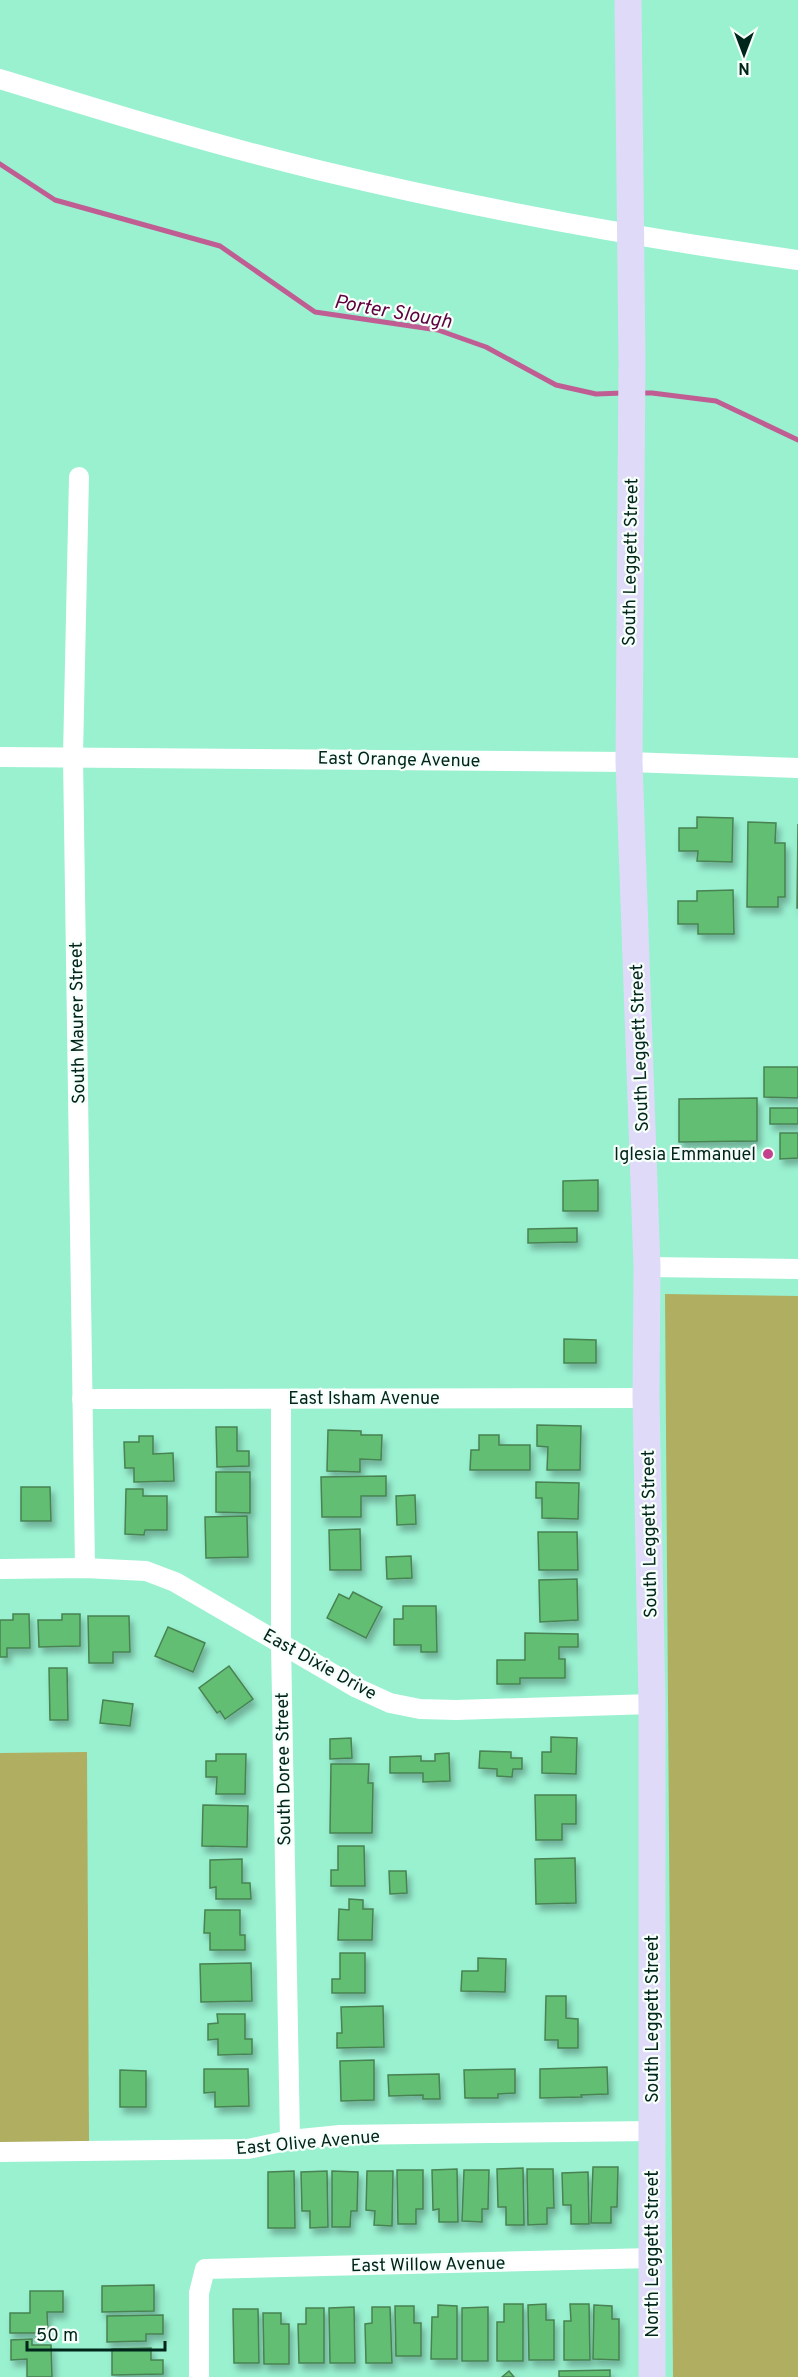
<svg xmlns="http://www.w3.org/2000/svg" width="798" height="2377" viewBox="0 0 798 2377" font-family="Overpass,sans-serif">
<defs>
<filter id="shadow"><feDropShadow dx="3.5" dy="6" stdDeviation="3" flood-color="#0004"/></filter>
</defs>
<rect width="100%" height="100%" fill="#99f1d0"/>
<g fill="#afae61">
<path d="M665,1294L798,1296V2377H673Z"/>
<path d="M87,1752L89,2142L0,2143V1753Z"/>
</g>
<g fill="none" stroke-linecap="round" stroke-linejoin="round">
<g stroke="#c05e93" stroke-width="5">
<path d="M0,164L55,200L220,246L315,312L438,330L486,347L556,385L596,394L623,393"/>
<path d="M638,393H652L716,401L798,440"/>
</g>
</g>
<g fill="#62be73" stroke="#488352" stroke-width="1.5" filter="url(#shadow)">
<path d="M697,817L733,818L732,862L697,861L698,851H679V828H697Z"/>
<path d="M748,822L776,823L775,843H785V897H778V907H747Z"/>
<path d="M798,824V908H797Z"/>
<path d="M733,890L734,934H698V924H678V901H697V891Z"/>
<path d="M764,1067H798V1098L764,1097Z"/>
<path d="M757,1098V1141L679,1142V1099Z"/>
<rect x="770" y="1108" width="28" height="16"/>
<path d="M780,1133H798V1158L780,1159Z"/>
<path d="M598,1180V1211H563V1181Z"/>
<path d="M577,1228V1242L528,1243V1229Z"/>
<path d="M564,1339L596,1340V1363H564Z"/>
<path d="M537,1425L581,1426L580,1470H547L548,1447L537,1446Z"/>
<path d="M216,1427H237V1451H249V1466L217,1467Z"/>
<path d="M328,1430L361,1431V1435H382L381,1460L360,1459V1472L327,1471Z"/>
<path d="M479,1435H499V1445H530V1470H470L471,1450H479Z"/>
<path d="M139,1436H153V1454L173,1453L174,1481L134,1482V1468H125L124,1442H139Z"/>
<path d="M216,1472H250V1513L216,1512Z"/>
<path d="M386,1476V1496H361V1517H322L321,1477Z"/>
<path d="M536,1482L579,1483L578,1519L542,1518V1498H536Z"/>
<path d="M21,1487H50L51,1521H21Z"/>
<path d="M126,1489H143V1496H167V1530H145L144,1535L125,1534Z"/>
<path d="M415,1495L416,1524L397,1525L396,1496Z"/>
<path d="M247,1516L248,1557L206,1558L205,1517Z"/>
<path d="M360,1529L361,1570H330L329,1530Z"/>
<path d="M538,1532H577L578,1570H539Z"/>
<path d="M411,1556L412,1578L387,1579L386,1557Z"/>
<path d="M577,1579L578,1620L540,1622L539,1580Z"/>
<path d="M353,1592L382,1607L366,1638L327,1618L339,1594L349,1599Z"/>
<path d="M403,1606H436L437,1652H421V1645H394V1619H403Z"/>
<path d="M13,1614H29L30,1648H7V1657H0V1620H13Z"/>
<path d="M62,1614H80V1646L39,1647L38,1620H62Z"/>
<path d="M88,1616H129L130,1652H113V1663H89Z"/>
<path d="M168,1627L205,1643L193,1672L155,1656Z"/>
<path d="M525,1633L578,1634V1647H559V1659H565V1678H520V1684H497V1660H525Z"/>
<path d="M229,1666L253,1699L225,1719L220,1711L217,1713L199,1688Z"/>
<path d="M49,1668H67L68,1720H50Z"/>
<path d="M103,1700L133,1704L130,1726L100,1723Z"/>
<path d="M551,1737L577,1738L576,1774L542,1773V1752H551Z"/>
<path d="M351,1738L352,1758L330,1759V1739Z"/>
<path d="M480,1751L511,1752V1758H522V1769H513L512,1777L497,1776V1769L479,1768Z"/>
<path d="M449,1753L450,1781L423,1782V1773H390V1757L421,1756V1761H435V1754Z"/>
<path d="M216,1754H246L245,1794H216L217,1777H206V1761H216Z"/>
<path d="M331,1764H369L368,1783H373L372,1833H330Z"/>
<path d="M535,1795H576V1824H562V1840H536Z"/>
<path d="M203,1805L248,1806L247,1847L202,1846Z"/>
<path d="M338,1846H364L365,1886H331V1870H338Z"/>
<path d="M575,1858L576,1903L536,1904L535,1859Z"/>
<path d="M242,1859V1883H250L251,1899H216V1887L210,1888V1860Z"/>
<path d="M389,1871H406L407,1893L390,1894Z"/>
<path d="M349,1899L363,1900V1909H373L372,1940H338L339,1909L349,1910Z"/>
<path d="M205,1910H240V1935H245V1950H210V1933H204Z"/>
<path d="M340,1953H365V1993H332V1979H340Z"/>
<path d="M478,1958L506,1959L505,1992L461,1991L462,1971H478Z"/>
<path d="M251,1963L252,2001L201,2002L200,1964Z"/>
<path d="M546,1996H566V2018L578,2019V2048H558V2040H545Z"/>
<path d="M383,2006L384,2047L337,2048V2033H342L341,2007Z"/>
<path d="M217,2014H245V2039H252V2054L218,2055V2039L208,2040V2024L218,2023Z"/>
<path d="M374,2060V2100L341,2101L340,2061Z"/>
<path d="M607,2067L608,2094L581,2095L582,2097L540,2098V2069Z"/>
<path d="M204,2069H248L249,2106L215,2107V2092L204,2093Z"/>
<path d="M515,2069V2093L498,2094V2098H465L464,2070Z"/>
<path d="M120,2070L146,2071V2107H120Z"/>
<path d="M439,2074L440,2099H423V2095L389,2096L388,2075Z"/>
<path d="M593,2167H618L617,2207H611V2223H591Z"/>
<path d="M523,2168L524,2225H506V2207H498L497,2169Z"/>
<path d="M457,2169L458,2222H439V2209L433,2210L432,2170Z"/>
<path d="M527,2169H553L554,2208H547V2224L528,2225Z"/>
<path d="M397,2170H423V2209H416V2224H398Z"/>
<path d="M464,2170H489L488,2209H482V2222L462,2221Z"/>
<path d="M294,2171L295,2228H268V2172Z"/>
<path d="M327,2171L328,2227L310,2228V2211H302L301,2172Z"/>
<path d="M332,2171L358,2172L357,2211H351L350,2227H332Z"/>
<path d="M367,2171H393L392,2226L374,2225L375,2211L366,2210Z"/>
<path d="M588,2172L589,2224H571V2205H563L562,2173Z"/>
<path d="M154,2285V2311L102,2312V2286Z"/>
<path d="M30,2291H63V2312H47L48,2333H10V2313H30Z"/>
<path d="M504,2304H523V2361H497V2322H504Z"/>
<path d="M546,2304V2320H554V2360H529L528,2305Z"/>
<path d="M570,2304H589L590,2360H564V2321H571Z"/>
<path d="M438,2305L457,2306V2359H431L432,2317H438Z"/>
<path d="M594,2305L612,2306V2319H619V2360L593,2359Z"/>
<path d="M395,2306H414V2323H421V2356H396Z"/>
<path d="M354,2307L355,2363H330L329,2308Z"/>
<path d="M372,2307H390L392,2363H366L365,2324L372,2323Z"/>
<path d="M488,2307V2361H462V2308Z"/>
<path d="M306,2308H324V2363H299L298,2324H306Z"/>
<path d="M233,2309H258L259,2363H234Z"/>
<path d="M263,2313H281V2324H289V2364H264Z"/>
<path d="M163,2315V2334H146V2341L107,2342V2316Z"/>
<path d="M32,2339V2345H51L52,2377H27V2359L11,2360V2340Z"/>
<path d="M151,2348V2360H163V2374L112,2375V2349Z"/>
<path d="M610,2370V2377H559V2371Z"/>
<path d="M509,2371L514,2377H502Z"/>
</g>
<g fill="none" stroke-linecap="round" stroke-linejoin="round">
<g stroke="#fff" stroke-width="20">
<path d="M0,79C107,112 214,145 322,171C480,209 638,238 798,260"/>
<path d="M79,477L73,756L85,1568"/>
<path d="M0,757L629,762L798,768"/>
<path d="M647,1267L798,1269"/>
<path d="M82,1399L646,1398"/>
<path d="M281,1399V1643L290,2140"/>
<path d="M0,1569L85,1568L146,1571L175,1582L357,1688L390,1703L420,1709L456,1710L652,1704"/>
<path d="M0,2152L248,2149L290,2140L340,2135L652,2131"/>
<path d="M199,2377V2293L205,2269L652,2258"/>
</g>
<path stroke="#dedaf8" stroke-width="27" d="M628,0L632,362L629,762L647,1267L646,1398L652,1704V2377"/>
</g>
<circle fill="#c3428d" stroke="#f7fffb" stroke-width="2" cx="768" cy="1154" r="6"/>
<g text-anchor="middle" stroke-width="4.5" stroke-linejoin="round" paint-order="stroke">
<g font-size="18" fill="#00251a" stroke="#f7fffb">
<text transform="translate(630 562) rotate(-89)" y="6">South Leggett Street</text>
<text transform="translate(399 759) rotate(1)" y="6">East Orange Avenue</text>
<text transform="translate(77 1023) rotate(-91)" y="6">South Maurer Street</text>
<text transform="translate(639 1048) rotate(-92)" y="6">South Leggett Street</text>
<text x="364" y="1404">East Isham Avenue</text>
<text transform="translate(649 1534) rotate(-91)" y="6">South Leggett Street</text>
<text transform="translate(320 1664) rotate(29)" y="6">East Dixie Drive</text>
<text transform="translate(283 1769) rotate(-91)" y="6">South Doree Street</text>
<text transform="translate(652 2019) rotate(-90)" y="6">South Leggett Street</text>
<text transform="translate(308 2142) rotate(-5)" y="6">East Olive Avenue</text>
<text transform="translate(652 2254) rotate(-90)" y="6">North Leggett Street</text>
<text transform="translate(428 2264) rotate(-1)" y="6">East Willow Avenue</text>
</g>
<g font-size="18" fill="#00251a" stroke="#f7fffb" text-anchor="end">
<text x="756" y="1160">Iglesia Emmanuel</text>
</g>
<g font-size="20" font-style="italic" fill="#5f003f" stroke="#f7fffb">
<text transform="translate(393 311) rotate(10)" y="7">Porter Slough</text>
</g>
</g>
<g transform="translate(744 54) rotate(180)" stroke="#f7fffb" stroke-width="4.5" paint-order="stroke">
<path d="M0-4.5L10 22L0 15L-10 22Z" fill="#00251a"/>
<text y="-9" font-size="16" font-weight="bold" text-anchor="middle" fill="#00251a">N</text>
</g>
<path d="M27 2341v9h138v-9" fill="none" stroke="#00251a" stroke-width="3"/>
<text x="36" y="2341" font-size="18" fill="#00251a" stroke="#f7fffb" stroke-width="4.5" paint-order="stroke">50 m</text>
</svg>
